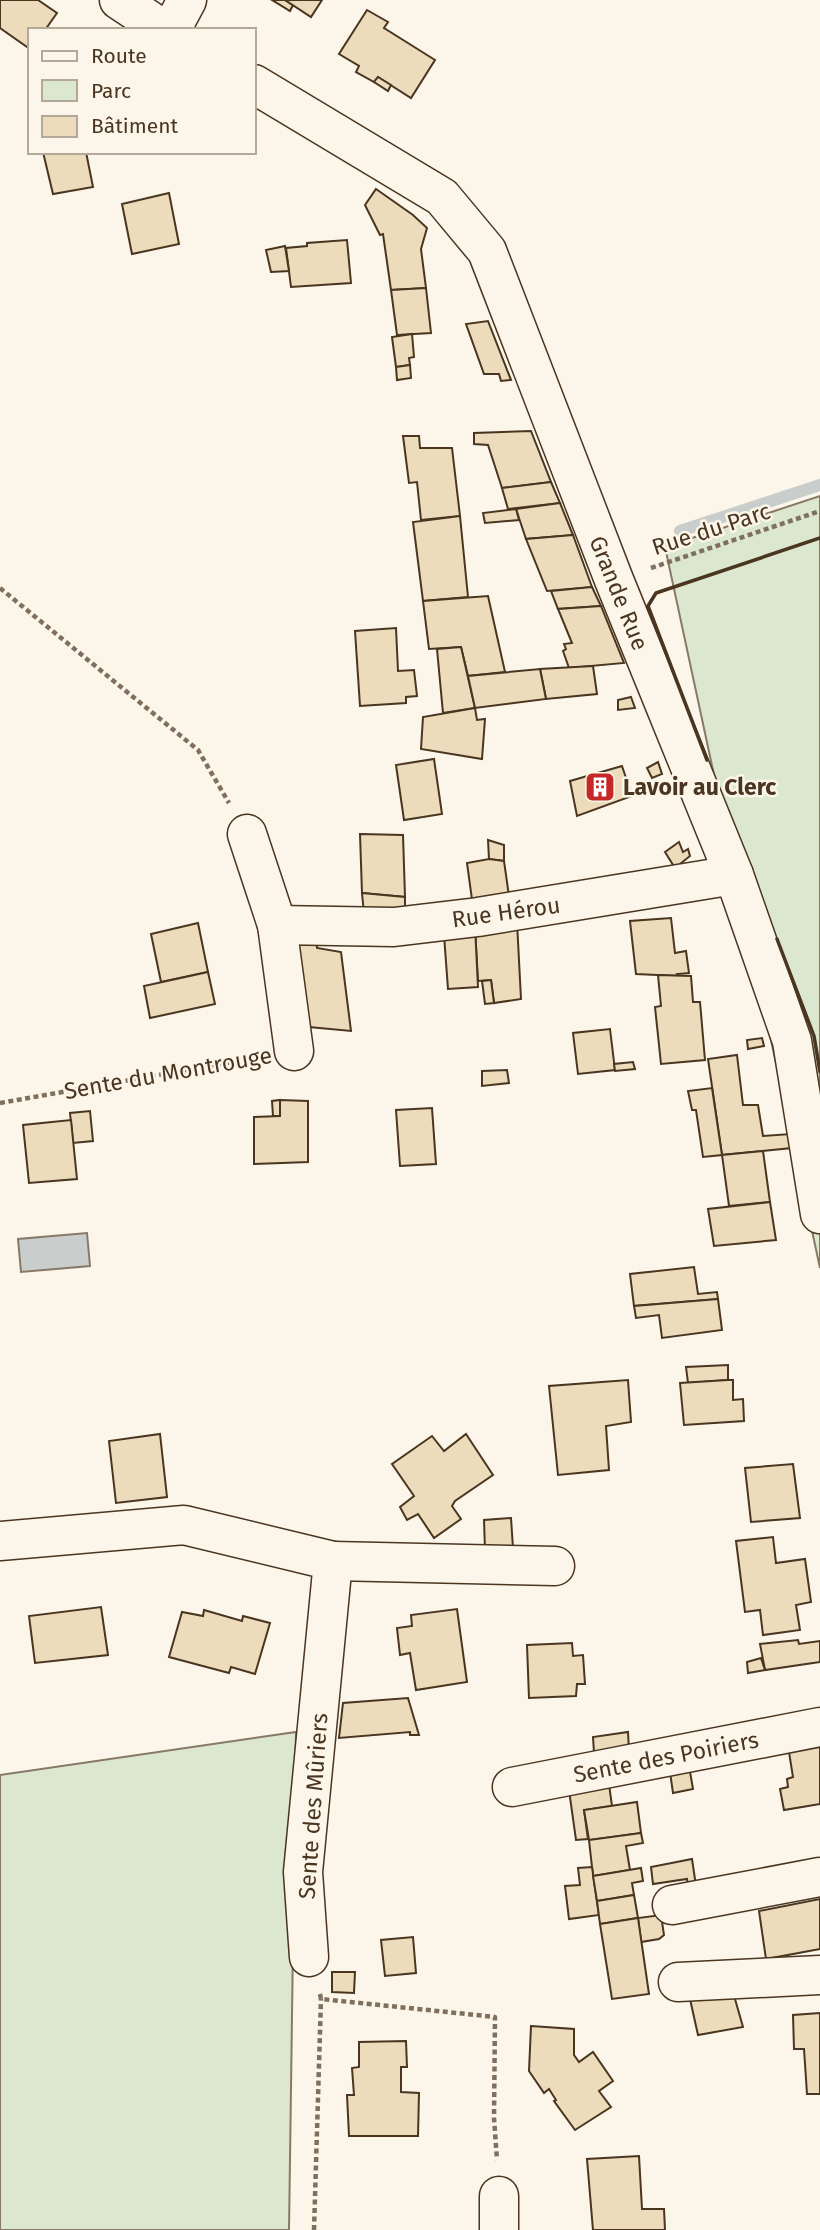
<svg xmlns="http://www.w3.org/2000/svg" width="820" height="2230" viewBox="0 0 820 2230" font-family="'Fira Sans',sans-serif">
<rect width="100%" height="100%" fill="#fbf6e9"/>
<g fill="#dce7d0" stroke="#887966" stroke-width="2">
<path d="M820,496V1268L665,547Z"/>
<path d="M296,1732L289,2230H0V1775Z"/>
</g>
<path fill="#c9cecd" stroke="#887966" stroke-width="2" d="M87,1233L90,1266L21,1272L18,1239Z"/>
<g fill="none" stroke-linecap="round" stroke-linejoin="round">
<path stroke="#c9cecd" stroke-width="12" d="M680,531L820,485"/>
</g>
<g fill="#ecdcbc" stroke="#4a3520" stroke-width="2">
<path d="M0,0H38L57,13L45,30H30V49L0,28Z"/>
<path d="M272,0H285L293,5L290,11Z"/>
<path d="M285,0H322L311,17Z"/>
<path d="M367,10L388,22L384,28L435,60L411,98L378,77L374,82L356,72L359,66L339,54Z"/>
<path d="M378,77L391,85L388,91L374,82Z"/>
<path d="M43,152H86L93,187L53,194Z"/>
<path d="M376,189L413,215L427,228L421,249L426,288L391,290L383,234L380,235L365,205Z"/>
<path d="M169,193L179,244L132,254L122,204Z"/>
<path d="M347,240L351,283L291,287L286,248L307,246V243Z"/>
<path d="M285,246L289,271L271,272L266,250Z"/>
<path d="M426,288L431,333L397,335L391,290Z"/>
<path d="M488,321L511,380L501,381L499,374H484L466,324Z"/>
<path d="M412,334L414,357L409,358L410,365L396,367L392,337Z"/>
<path d="M410,365L411,378L397,380L396,367Z"/>
<path d="M531,431L551,482L502,488L488,445L474,444V433Z"/>
<path d="M403,436H419L420,448H452L460,516L421,520L417,482L409,483Z"/>
<path d="M551,482L560,503L508,509L502,488Z"/>
<path d="M560,503L573,535L526,539L516,509Z"/>
<path d="M516,509L519,520L485,523L483,513Z"/>
<path d="M460,516L468,597L423,601L413,522Z"/>
<path d="M573,535L592,587L547,591L526,539Z"/>
<path d="M592,587L601,606L558,609L551,591Z"/>
<path d="M488,596L505,672L468,676L461,647L429,649L423,601Z"/>
<path d="M601,606L624,663L569,668L563,651L566,649L564,644L572,643L558,609Z"/>
<path d="M396,628L398,671L414,670L417,696L406,697V703L360,706L355,631Z"/>
<path d="M461,647L475,708L443,713L437,649Z"/>
<path d="M593,666L597,694L546,699L540,669Z"/>
<path d="M540,669L546,699L475,708L468,676Z"/>
<path d="M631,697L635,708L618,710V700Z"/>
<path d="M475,708L477,720L485,719L482,759L421,749L423,717Z"/>
<path d="M434,759L442,814L404,820L396,765Z"/>
<path d="M658,762L662,774L652,778L647,768Z"/>
<path d="M622,766L632,796L577,816L570,781Z"/>
<path d="M360,834L403,835L405,897L362,893Z"/>
<path d="M488,840L504,845V861L489,859Z"/>
<path d="M679,842L683,852L688,849L690,856L675,868L665,852Z"/>
<path d="M489,859L504,861L510,903L473,907L467,863Z"/>
<path d="M362,893L405,897V920L364,914Z"/>
<path d="M671,918L675,953L686,951L689,973L677,974L678,976L636,974L630,921Z"/>
<path d="M517,922L521,999L494,1003L491,980L478,981L475,927Z"/>
<path d="M198,923L208,972L161,982L151,934Z"/>
<path d="M475,927L478,987L448,989L444,935Z"/>
<path d="M296,933L316,935L317,948L341,952L351,1031L309,1027Z"/>
<path d="M208,972L215,1004L150,1018L144,986Z"/>
<path d="M658,975L691,976L693,1002H700L705,1060L661,1064L655,1007L661,1006Z"/>
<path d="M491,980L494,1003L485,1004L482,981Z"/>
<path d="M610,1029L615,1070L578,1074L573,1033Z"/>
<path d="M762,1038L764,1046L748,1049L747,1040Z"/>
<path d="M737,1055L743,1105H758L763,1136L791,1134L792,1148L722,1155L708,1059Z"/>
<path d="M633,1062L635,1069L615,1071L614,1064Z"/>
<path d="M507,1070L509,1083L482,1086V1071Z"/>
<path d="M712,1088L722,1155L703,1157L696,1110H692L688,1091Z"/>
<path d="M280,1100L308,1101V1162L254,1164V1117L280,1116Z"/>
<path d="M280,1100V1116H273L272,1101Z"/>
<path d="M432,1108L436,1164L400,1166L396,1110Z"/>
<path d="M90,1111L93,1141L73,1143L70,1113Z"/>
<path d="M71,1120L77,1179L29,1183L23,1125Z"/>
<path d="M763,1151L770,1202L729,1206L722,1155Z"/>
<path d="M770,1202L776,1240L714,1246L708,1209Z"/>
<path d="M694,1267L698,1294L717,1292L718,1299L634,1306L630,1274Z"/>
<path d="M718,1299L722,1330L662,1338L659,1315L636,1318L634,1306Z"/>
<path d="M728,1365V1380L688,1383L686,1367Z"/>
<path d="M628,1380L631,1422L606,1426L609,1470L558,1475L549,1386Z"/>
<path d="M728,1380H733V1400L743,1399L744,1421L684,1425L680,1383Z"/>
<path d="M160,1434L167,1497L116,1503L109,1441Z"/>
<path d="M466,1434L493,1475L455,1501L452,1506L461,1519L434,1538L418,1514L407,1520L400,1507L414,1496L392,1464L432,1436L444,1451Z"/>
<path d="M793,1464L800,1518L751,1522L745,1468Z"/>
<path d="M511,1518L513,1548L485,1550L484,1520Z"/>
<path d="M773,1537L776,1563L805,1559L811,1602L796,1605L800,1630L763,1635L760,1610L745,1612L736,1541Z"/>
<path d="M101,1607L108,1655L35,1663L29,1616Z"/>
<path d="M457,1609L467,1682L416,1690L410,1653L400,1655L397,1628L412,1626L411,1615Z"/>
<path d="M204,1610L242,1621L243,1616L270,1623L255,1674L231,1667L229,1673L169,1657L182,1612L203,1616Z"/>
<path d="M798,1640L799,1644L820,1641V1662L765,1670L760,1644Z"/>
<path d="M572,1643L573,1656L583,1655L585,1684H577L576,1696L529,1698L527,1645Z"/>
<path d="M761,1658L765,1670L748,1673L747,1662Z"/>
<path d="M408,1698L419,1735H410V1732L339,1738L343,1703Z"/>
<path d="M628,1732L629,1750L594,1753L593,1737Z"/>
<path d="M820,1733V1804L784,1810L780,1789L788,1787L787,1779L793,1777L789,1752Z"/>
<path d="M688,1760L693,1789L673,1793L669,1765Z"/>
<path d="M608,1777L612,1806L584,1810L588,1839L576,1840L568,1783Z"/>
<path d="M637,1802L641,1833L589,1840L584,1810Z"/>
<path d="M641,1833L643,1843L626,1846L630,1870L593,1876L589,1840Z"/>
<path d="M692,1859L696,1886L688,1887L687,1879L653,1884L651,1867Z"/>
<path d="M592,1867L599,1915L569,1919L565,1886L580,1885L578,1868Z"/>
<path d="M641,1868L643,1881L632,1883L634,1895L597,1901L593,1876Z"/>
<path d="M634,1895L638,1918L600,1924L597,1901Z"/>
<path d="M820,1899V1949L766,1959L759,1911Z"/>
<path d="M661,1915L664,1935L659,1939L641,1942L638,1918Z"/>
<path d="M638,1918L649,1994L612,1999L600,1924Z"/>
<path d="M413,1937L416,1973L385,1976L381,1940Z"/>
<path d="M332,1972H355L354,1993L332,1992Z"/>
<path d="M733,1992L743,2027L698,2035L690,1999Z"/>
<path d="M820,2013V2094H807L804,2049H794L793,2015Z"/>
<path d="M531,2026L574,2029V2055L579,2062L593,2052L613,2081L599,2091L611,2107L575,2130L554,2101L556,2100L549,2089L544,2093L529,2071Z"/>
<path d="M406,2041L407,2067H401V2092L419,2093L418,2136H349L347,2095H354L352,2068L359,2067V2042Z"/>
<path d="M639,2156L642,2209H664L665,2230H593L587,2159Z"/>
</g>
<g fill="none" stroke-linecap="round" stroke-linejoin="round">
<g stroke="#4a3520" stroke-width="41">
<g id="minor">
<path d="M119,0L164,30"/>
<path d="M171,30L187,0"/>
<path d="M254,84L442,197L487,251L614,580L734,875L792,1041L820,1214"/>
<path d="M247,834L277,925L294,1051"/>
<path d="M277,925L394,927L478,917L734,875"/>
<path d="M0,1541L184,1525L333,1561L303,1872L309,1957"/>
<path d="M333,1561L555,1566"/>
<path d="M512,1787L820,1727"/>
<path d="M672,1905L820,1877"/>
<path d="M678,1982L820,1975"/>
<path d="M499,2196V2230"/>
</g>
</g>
<g stroke="#7f6f5c" stroke-width="4.5" stroke-dasharray="5 3.5" stroke-linecap="butt">
<path d="M651,568L820,511"/>
<path d="M0,588L198,750L229,803"/>
<path d="M0,1103L255,1058"/>
<path d="M320,1994L321,1999L495,2017L494,2118L497,2160"/>
<path d="M314,2230L321,1999"/>
</g>
<use href="#minor" stroke="#fbf6e9" stroke-width="38"/>
<g stroke="#4a3520" stroke-width="3.5">
<path d="M707,760L648,606L656,593L820,538"/>
<path d="M777,939L814,1036L820,1072"/>
</g>
</g>
<defs>
<g id="building-square" transform="scale(1.575)"><rect x="-9" y="-9" width="18" height="18" rx="4" fill="#c62828" stroke="#fbf6e9"/><path d="M-4-6H4V6H1V3H-1V6H-4ZM-2.5-4.3h1.7v1.8h-1.7ZM.8-4.3h1.7v1.8H.8ZM-2.5-1h1.7V.8h-1.7ZM.8-1h1.7V.8H.8Z" fill="#fff"/></g>
</defs>
<g fill-rule="evenodd">
<use href="#building-square" x="600" y="787"/>
</g>
<g text-anchor="middle" stroke-width="5" stroke-linejoin="round" paint-order="stroke">
<g font-size="23" fill="#4a3520" stroke="#fbf6e9">
<text transform="translate(711 529) rotate(-18)" y="8">Rue du Parc</text>
<text transform="translate(619 593) rotate(68)" y="8">Grande Rue</text>
<text transform="translate(506 912) rotate(-8)" y="8">Rue Hérou</text>
<text transform="translate(168 1073) rotate(-10)" y="8">Sente du Montrouge</text>
<text transform="translate(666 1757) rotate(-11)" y="8">Sente des Poiriers</text>
<text transform="translate(313 1806) rotate(-86)" y="8">Sente des Mûriers</text>
</g>
<g font-size="23" font-weight="bold" fill="#4a3520" stroke="#fbf6e9" text-anchor="start">
<text x="623" y="795">Lavoir au Clerc</text>
</g>
</g>
<rect x="28" y="28" width="228" height="126" fill="#fbf6e9" stroke="#b4a999" stroke-width="2"/>
<rect x="42" y="51" width="35" height="10" fill="#fbf6e9" stroke="#b4a999" stroke-width="2"/>
<text x="91" y="63" font-size="21" fill="#4a3520">Route</text>
<rect x="42" y="80" width="35" height="21" fill="#dce7d0" stroke="#b4a999" stroke-width="2"/>
<text x="91" y="98" font-size="21" fill="#4a3520">Parc</text>
<rect x="42" y="116" width="35" height="21" fill="#ecdcbc" stroke="#b4a999" stroke-width="2"/>
<text x="91" y="133" font-size="21" fill="#4a3520">Bâtiment</text>
</svg>
